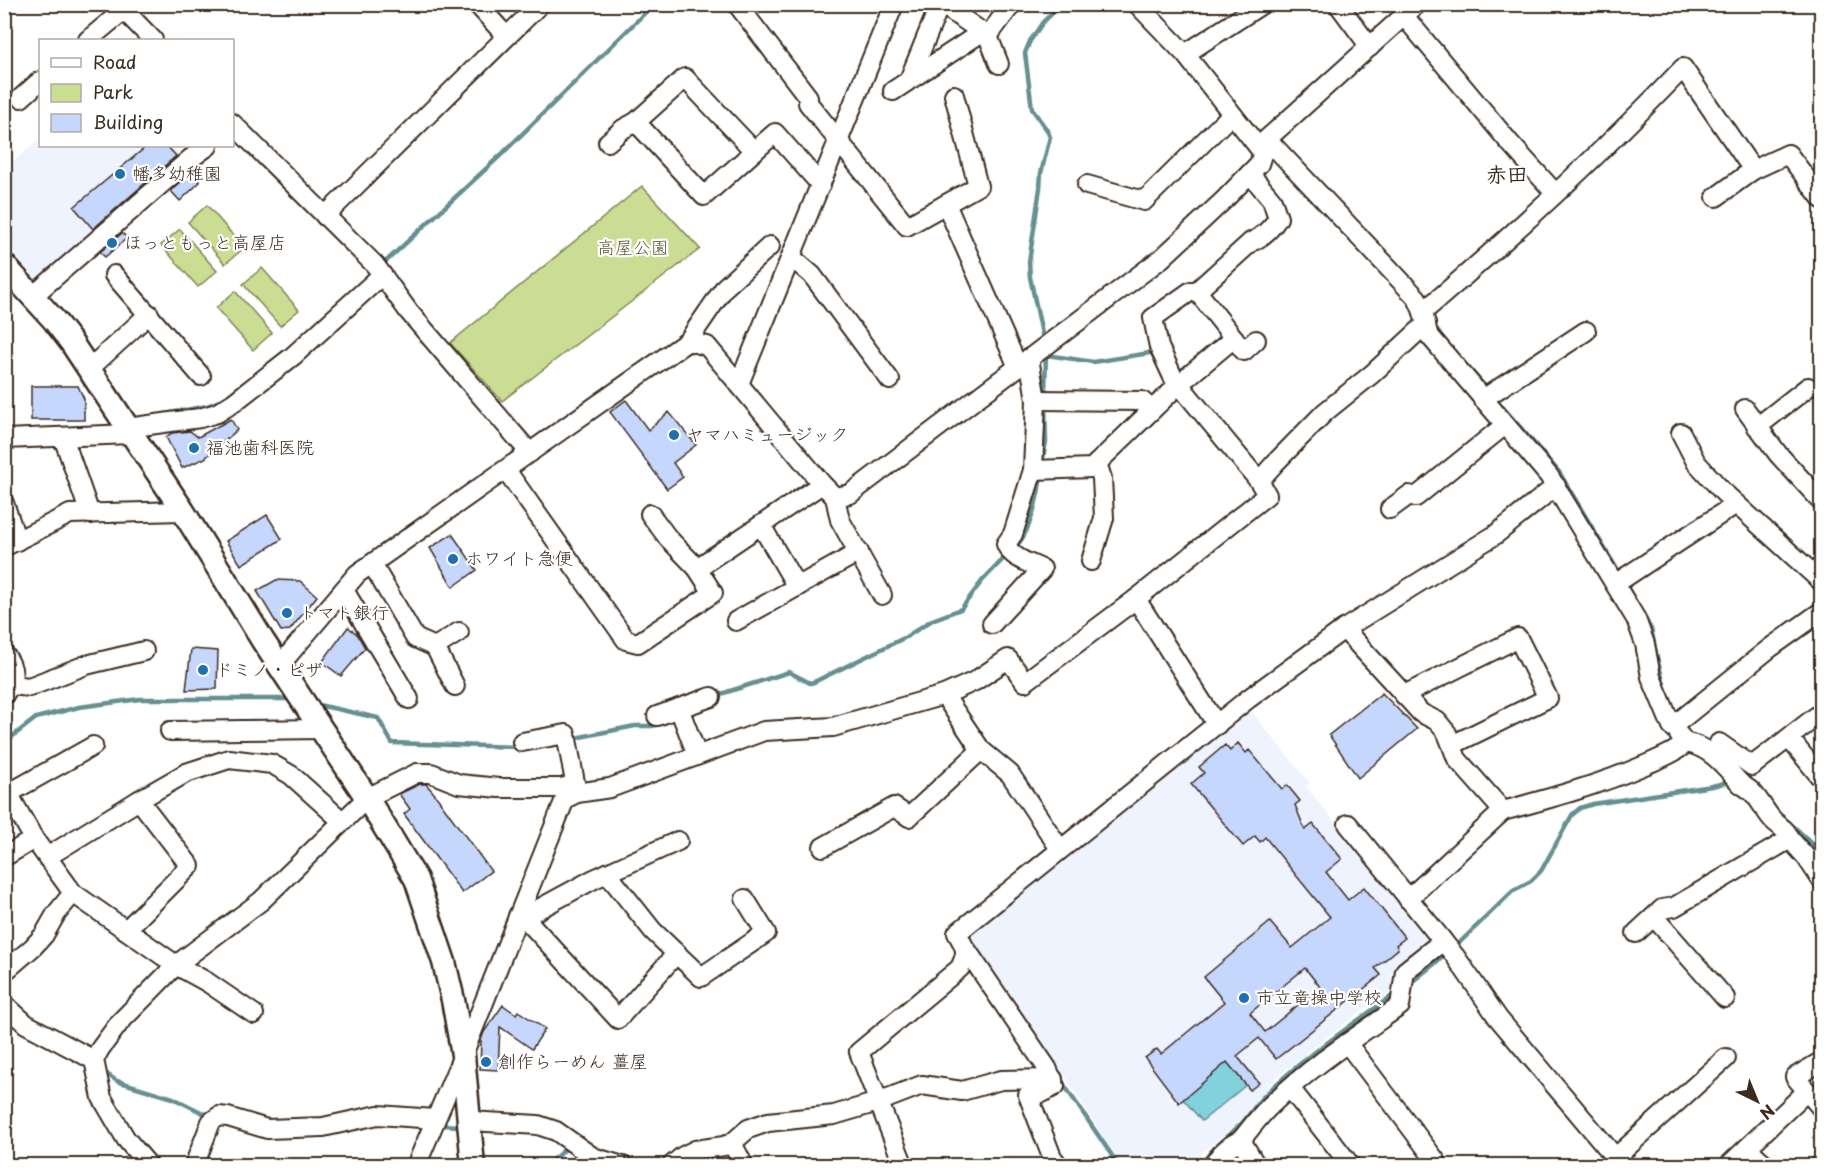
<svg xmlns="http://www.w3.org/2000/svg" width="1826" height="1170" viewBox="0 0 1826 1170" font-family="'Playpen Sans','Klee One',sans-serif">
<rect width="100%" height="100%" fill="#fff"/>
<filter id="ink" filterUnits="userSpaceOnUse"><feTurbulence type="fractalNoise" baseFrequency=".0167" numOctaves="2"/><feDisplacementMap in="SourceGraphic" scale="12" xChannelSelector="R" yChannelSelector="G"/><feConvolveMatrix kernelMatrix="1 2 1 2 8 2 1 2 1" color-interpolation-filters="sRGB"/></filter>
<g filter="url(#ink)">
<g fill="#eef3fe">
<path d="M40,139V146H173L185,158L40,284L5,244L4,169Z"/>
<path d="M1246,709L1251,711L1310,783L1306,787L1428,934L1425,946L1390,975L1397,984L1394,989L1358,1013L1276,1078L1234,1127L1201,1153V1159L1197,1166L1121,1165L1063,1073L1060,1075L969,935V933Z"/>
</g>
<g fill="#cadd92" stroke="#828458" stroke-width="1.5">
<path d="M642,186L700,249L502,401L450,343Z"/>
<path d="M207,205L244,248L225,264L188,222Z"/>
<path d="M180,229L217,271L198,287L161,245Z"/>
<path d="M262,268L299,310L280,326L243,284Z"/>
<path d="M235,291L272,333L253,350L216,308Z"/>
</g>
<path fill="#82d2de" stroke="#668f91" stroke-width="1.5" d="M1227,1062L1246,1085L1202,1121L1183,1099Z"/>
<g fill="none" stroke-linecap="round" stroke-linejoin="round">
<g stroke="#668f91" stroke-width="4.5">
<path d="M381,266L502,154L654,4"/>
<path d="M1044,343L1030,277L1029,262L1040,188L1041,173L1050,137L1047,130L1032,109L1025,53L1030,41L1043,22L1062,4"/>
<path d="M1047,355L1093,362L1156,352"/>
<path d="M1461,359L1489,391"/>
<path d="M1045,396L1046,351"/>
<path d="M1494,397L1559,472L1621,576"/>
<path d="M165,414L207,406L224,399"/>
<path d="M1042,462L1046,442L1045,405"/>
<path d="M1014,548C1030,535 1039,494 1041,473"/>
<path d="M1625,583L1651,629L1658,662L1665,689"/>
<path d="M715,697L727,692L789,672L810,683L814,682L906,637L932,620L961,609L982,581L1008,554"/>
<path d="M314,704L378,718L392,743L520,747"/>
<path d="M570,739L635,726H652L659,724"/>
<path d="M4,743L36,718L79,707L140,699H291"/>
<path d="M1737,767L1755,785"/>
<path d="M1788,822C1802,833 1814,844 1822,860"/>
<path d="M1455,947L1514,890L1531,881L1541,871L1572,815L1580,808L1593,804L1712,786L1733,781"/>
<path d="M1408,985L1448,953"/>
<path d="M101,1070L117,1081L173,1098L211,1117"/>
<path d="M1060,1079L1119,1166"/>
<path d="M442,1125L459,1126"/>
<path d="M545,1166L569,1146"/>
<path d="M1201,1166C1212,1146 1227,1138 1242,1123C1249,1115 1255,1106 1262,1098C1302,1058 1351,1026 1396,993"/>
</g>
</g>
<g fill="#c6d7fd" stroke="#3b2a1e" stroke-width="1.5" fill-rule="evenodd">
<path d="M147,146H167L176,156L93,229L74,207Z"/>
<path d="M191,173L200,182L180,201L171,191Z"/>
<path d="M122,233L127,238L105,257L100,252Z"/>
<path d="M31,386H78L84,399V420H31Z"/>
<path d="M626,400L648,430L669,412L696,445L673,463L683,477L667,489L610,412Z"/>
<path d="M231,419L237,430L205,458L182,468L166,437L172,433L190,431L198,437Z"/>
<path d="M267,515L282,539L241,565L226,541Z"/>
<path d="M452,534L477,570L453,587L430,548Z"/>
<path d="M276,580L300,581L317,596L290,630L281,631L257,591Z"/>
<path d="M348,627L357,634L365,648L341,676L322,662Z"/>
<path d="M191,649L218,651L217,689L186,690Z"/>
<path d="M1382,693L1417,729L1358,778L1329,735Z"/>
<path d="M1238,743L1246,753L1249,750L1282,789L1287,785L1300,801L1295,805L1305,830L1313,824L1342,859L1326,872L1348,900L1364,887L1405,938L1396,945L1398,949L1375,968L1381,975L1276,1059L1259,1038L1237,1056L1259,1083L1250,1090L1227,1062L1179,1103L1145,1058L1157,1049L1161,1054L1224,1002L1204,977L1270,922L1292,948L1330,917L1265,837L1260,842L1255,836L1243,846L1191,784L1204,773L1199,767L1225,745L1230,751ZM1305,968L1320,987L1265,1032L1250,1013Z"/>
<path d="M420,784H426L433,792L491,871L462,893L404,814L410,809L399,794Z"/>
<path d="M503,1005L516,1014L518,1011L545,1029L532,1049L500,1027L498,1070L480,1069L481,1040L484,1032Z"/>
</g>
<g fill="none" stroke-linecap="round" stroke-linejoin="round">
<g stroke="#3b2a1e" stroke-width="22">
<g id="minor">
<path d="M118,4L153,40"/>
<path d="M477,4L506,36"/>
<path d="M737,4L808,97V103L907,226L978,186L954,95"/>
<path d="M941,4L988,36L1012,4"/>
<path d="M1137,4L1185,54L1263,153"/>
<path d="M1338,4L1370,47"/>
<path d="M1404,16L1509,142L1555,193"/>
<path d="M988,36L999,64"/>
<path d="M88,40L124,10"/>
<path d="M1185,54L1262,4"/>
<path d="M909,80L940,4"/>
<path d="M893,91L982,32"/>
<path d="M21,98L40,81"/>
<path d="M636,122L704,196L775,133L821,185"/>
<path d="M232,123L375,265L409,312L530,453"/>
<path d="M1267,139L1417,298L1423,312L1428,334L1549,476L1636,619L1645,644L1651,677L1672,727L1770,648L1822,611"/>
<path d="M608,142L623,129L636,122L685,78L754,151"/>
<path d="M1250,174L1272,200L1278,218C1271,229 1263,237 1251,242L1197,291H1191L1153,318L1159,347L1173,377L1259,481"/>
<path d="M1087,185L1144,201L1232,114"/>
<path d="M1716,197L1753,170L1788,154L1822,199"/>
<path d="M946,204L1018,367"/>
<path d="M325,216L540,4"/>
<path d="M791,257L812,275L890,380"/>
<path d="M114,275L201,376"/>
<path d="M1197,291L1244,351L1256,340"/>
<path d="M33,296L190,159L208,146"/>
<path d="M1423,312C1513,235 1601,154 1683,68L1753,170"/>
<path d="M688,341L725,287L770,246"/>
<path d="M89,369L149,314"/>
<path d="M739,384L894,4"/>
<path d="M1483,399L1586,331"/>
<path d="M1036,400L1142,401L1152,410"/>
<path d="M1745,409L1778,454L1822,502"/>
<path d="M1757,427L1808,387"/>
<path d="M127,428L200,418L217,413L233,403L293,356L382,275"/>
<path d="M1681,433L1696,462L1723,492L1822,582"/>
<path d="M63,437L90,514"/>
<path d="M4,439L131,434"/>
<path d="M506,470L626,640L638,643L713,593L697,568L822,484"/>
<path d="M1033,470L1092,468L1179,384L1234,338"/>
<path d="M835,497L840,520L882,595"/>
<path d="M4,503L17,541"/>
<path d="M1390,509L1409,495L1416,497L1505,425"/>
<path d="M650,514L668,538L697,568"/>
<path d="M761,525L797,587"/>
<path d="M4,547L70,514L183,511"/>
<path d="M1091,561L1104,518L1102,478L1097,463"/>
<path d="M372,564L415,638L435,647L459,632"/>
<path d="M1615,584L1736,504"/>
<path d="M344,590L409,699"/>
<path d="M1136,599L1217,725"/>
<path d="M736,621L859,552"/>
<path d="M992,624L1042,569C1029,563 1011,558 1006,544L1013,534L1033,470L1036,400L1029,358"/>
<path d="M1344,629L1421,713L1437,721L1447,733L1457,759L1503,811L1408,899"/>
<path d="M435,647L455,686"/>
<path d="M4,654C16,668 15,680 4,695"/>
<path d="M280,665L357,574L688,341L707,346L822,484L835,497L850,494L1162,258L1225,199L1259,164L1267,139L1417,4"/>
<path d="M12,685L29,687L86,665L144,651"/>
<path d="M944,695L975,681L1008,659L1025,682L1136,599L1267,495L1259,481L1276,462L1325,412L1372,374L1426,324"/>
<path d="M1404,695L1518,638L1548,698L1452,745"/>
<path d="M679,708L697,755"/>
<path d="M657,716L711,697"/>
<path d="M170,731L322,729"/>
<path d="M1679,735L1686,743C1711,747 1725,767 1741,784C1745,787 1749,789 1752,792C1760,800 1765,811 1772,819C1779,827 1787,829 1790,839"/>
<path d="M1789,738L1822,779"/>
<path d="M522,742L566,734L577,793"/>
<path d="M1719,743L1752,766L1822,712"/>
<path d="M4,786L34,839L73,893L176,965L207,982L254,1014"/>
<path d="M4,796L93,746"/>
<path d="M1503,811C1551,798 1599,785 1645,765C1659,759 1675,753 1686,743"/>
<path d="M823,847L894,807L909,817L981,750"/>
<path d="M4,857L34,839"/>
<path d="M47,857L139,800L186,773L229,759L272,764L291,775L342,821"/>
<path d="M607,873L653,931L701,977L766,933L745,899"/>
<path d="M518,916L524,917L618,1019L677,953"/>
<path d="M524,917L594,879L678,841"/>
<path d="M1654,917L1725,998"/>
<path d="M126,930L190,866L139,800"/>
<path d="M1636,933L1662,909L1674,907L1790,839L1806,857L1822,881"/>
<path d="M1443,941L1455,956L1498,1018L1615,1157"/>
<path d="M966,949L1047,1068L1055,1086L1042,1093L1028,1095L1052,1157L1059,1166"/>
<path d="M4,972L33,947L44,935L56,914L73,893"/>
<path d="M4,1004L26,1024L94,1060"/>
<path d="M1347,1043L1436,1161"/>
<path d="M1822,1061L1795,1077L1822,1109"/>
<path d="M1290,1088L1351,1166"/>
<path d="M469,1121L538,1125L556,1131L593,1157L623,1166"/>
<path d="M1241,1140C1251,1128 1260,1115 1271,1105C1310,1067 1356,1037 1400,1006L1405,971L1443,941L1348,824"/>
<path d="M732,1143L744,1166"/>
<path d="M1747,1148L1767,1166"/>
<path d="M149,1166L126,1139L102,1098L94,1060L100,1049L120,1022L176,965L261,901L367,798L417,773H431L459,784L499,788H560L575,785"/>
<path d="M194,1166L211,1122L219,1116L228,1117L267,1129L323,1127L378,1115L435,1119"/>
<path d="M416,1166L463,1055L565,799L577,793L610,788L764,731L833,727L944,695L981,750L1010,774L1060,849"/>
<path d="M671,1166L683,1156L695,1150L724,1146L732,1143L748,1129L768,1122L834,1115L878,1102L922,1085L962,1091L1001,1080L1053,1079"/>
<path d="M904,1166L859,1052L960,968C968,951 966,949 957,933L1248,699L1344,629L1495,535L1556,486"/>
<path d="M1213,1166C1220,1153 1228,1146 1241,1140L1254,1162L1258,1166"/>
<path d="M1606,1166L1726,1058"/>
<path d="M1728,1166L1807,1091"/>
<path d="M1819,1166L1822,1163"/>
</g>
</g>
<g stroke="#3b2a1e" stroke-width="27">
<path id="tertiary" d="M4,265L54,320L71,342L183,511L263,641L367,798L416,879L444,962L453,1000L463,1055L473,1166"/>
</g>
<use href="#minor" stroke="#fff" stroke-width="18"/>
<use href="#tertiary" stroke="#fff" stroke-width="22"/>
</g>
</g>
<g fill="#1f6fb2" stroke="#fff" stroke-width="2">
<circle cx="120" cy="174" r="6"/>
<circle cx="112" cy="243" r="6"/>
<circle cx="674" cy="435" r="6"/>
<circle cx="194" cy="448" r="6"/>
<circle cx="453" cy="559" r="6"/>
<circle cx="287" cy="613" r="6"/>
<circle cx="203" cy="670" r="6"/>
<circle cx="1244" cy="998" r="6"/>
<circle cx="486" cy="1062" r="6"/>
</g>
<g text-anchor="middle" stroke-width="4.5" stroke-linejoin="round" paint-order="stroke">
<g font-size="18" fill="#3b2a1e" stroke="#fff" text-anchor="start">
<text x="132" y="180">幡多幼稚園</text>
<text x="124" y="249">ほっともっと高屋店</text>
<text x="686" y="441">ヤマハミュージック</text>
<text x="206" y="454">福池歯科医院</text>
<text x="465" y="565">ホワイト急便</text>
<text x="299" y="619">トマト銀行</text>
<text x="215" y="676">ドミノ・ピザ</text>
<text x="1256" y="1004">市立竜操中学校</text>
<text x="498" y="1068">創作らーめん 薑屋</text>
</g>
<g font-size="18" fill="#5f573b" stroke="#fff">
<text x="633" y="254">高屋公園</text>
</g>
<g font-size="21" font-weight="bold" fill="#3b2a1e" stroke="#fff">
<text x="1507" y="182">赤田</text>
</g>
</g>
<rect width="1826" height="1170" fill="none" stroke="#fff" stroke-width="24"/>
<rect x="12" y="12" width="1802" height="1146" fill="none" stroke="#3b2a1e" stroke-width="2" filter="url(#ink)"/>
<rect x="39" y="39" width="195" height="108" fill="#ffffff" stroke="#b1aaa5" stroke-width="1.5"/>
<rect x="51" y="58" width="30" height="9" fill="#ffffff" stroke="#b1aaa5" stroke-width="1.5"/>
<text x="93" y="69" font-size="18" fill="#3b2a1e">Road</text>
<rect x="51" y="84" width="30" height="18" fill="#cadd92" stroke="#b1aaa5" stroke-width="1.5"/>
<text x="93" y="99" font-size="18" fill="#3b2a1e">Park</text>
<rect x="51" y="114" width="30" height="18" fill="#c6d7fd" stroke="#b1aaa5" stroke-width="1.5"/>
<text x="93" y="129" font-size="18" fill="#3b2a1e">Building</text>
<g transform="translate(1757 1101) rotate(137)" stroke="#ffffff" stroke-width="4.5" paint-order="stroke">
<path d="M0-4.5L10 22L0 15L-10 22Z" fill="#3b2a1e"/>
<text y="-9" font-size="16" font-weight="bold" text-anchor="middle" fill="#3b2a1e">N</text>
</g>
</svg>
